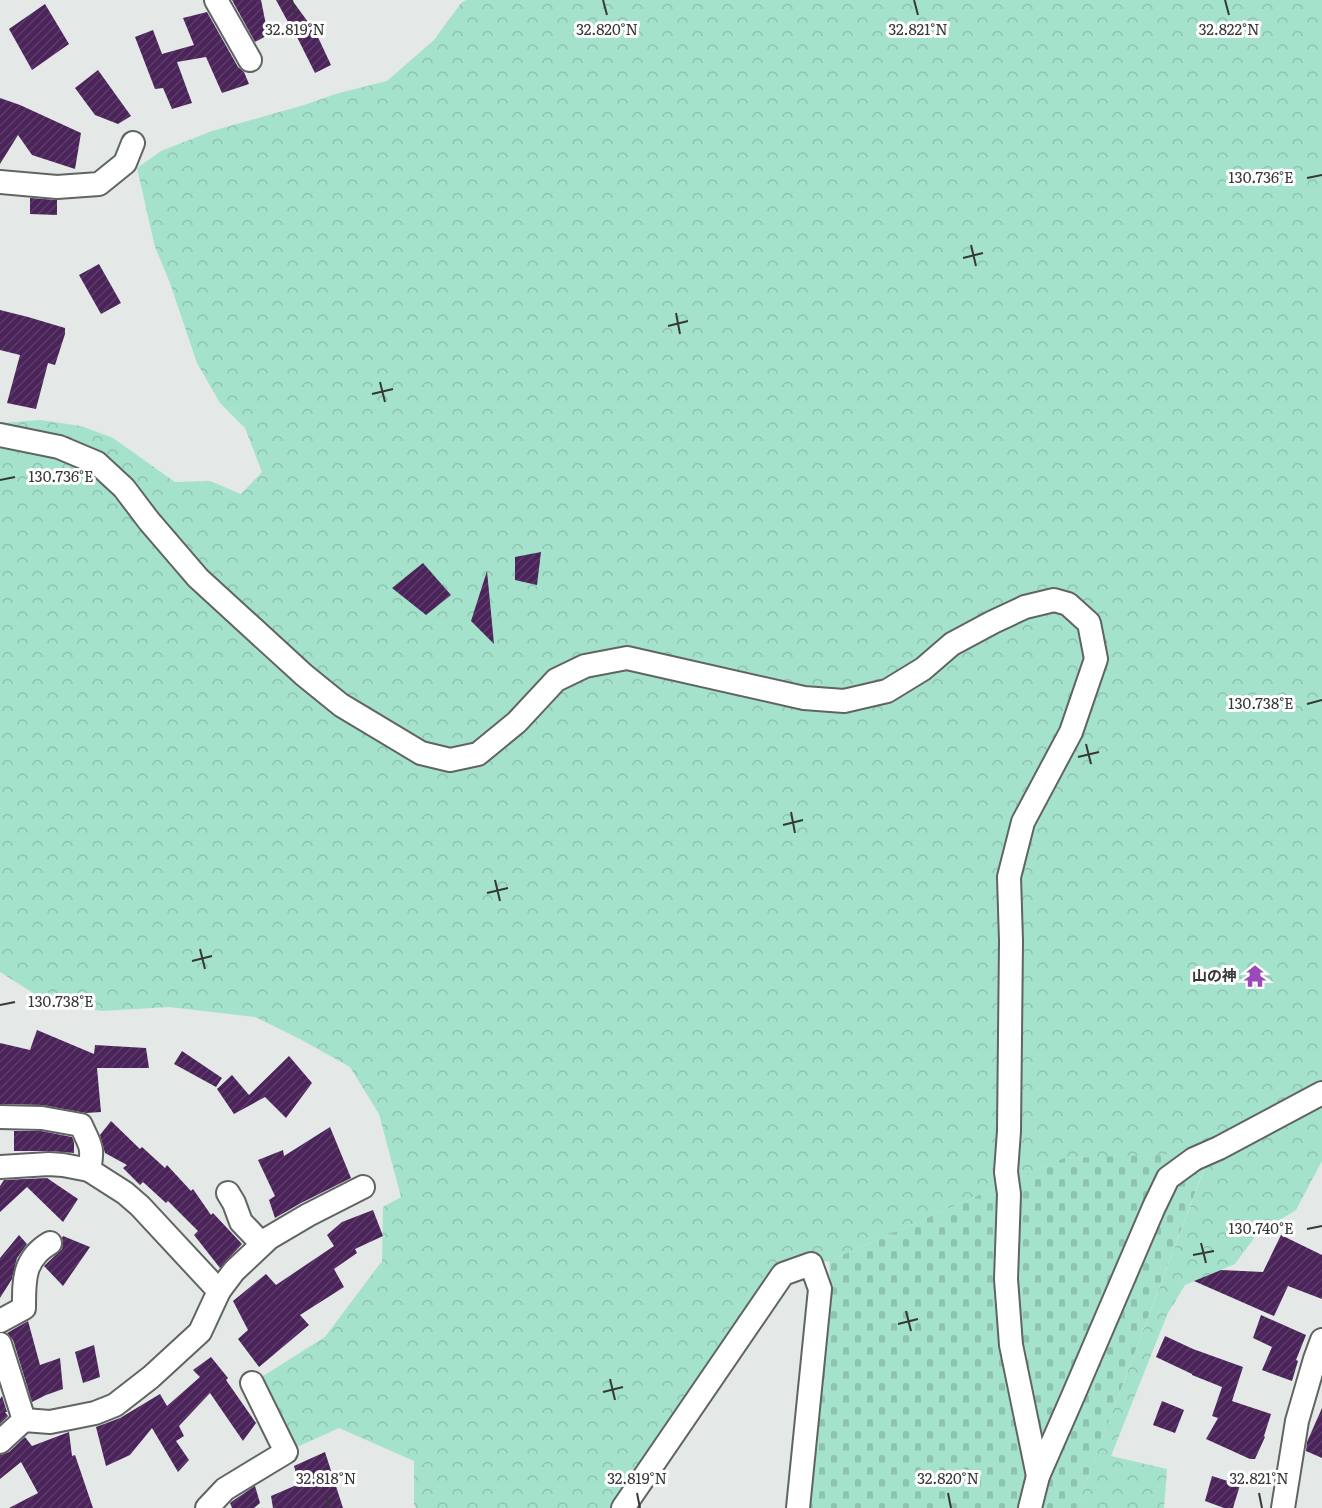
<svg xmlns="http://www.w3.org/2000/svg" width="1322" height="1508" viewBox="0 0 1322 1508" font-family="Literata,'Noto Sans JP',serif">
<defs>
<pattern id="forest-crowns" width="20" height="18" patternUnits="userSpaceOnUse" patternTransform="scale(1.5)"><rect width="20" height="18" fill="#a4e2cc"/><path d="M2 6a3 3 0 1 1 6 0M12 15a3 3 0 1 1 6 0" fill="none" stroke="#8ec3b0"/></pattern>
<pattern id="cemetery-stones" width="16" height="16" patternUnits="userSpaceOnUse" patternTransform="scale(1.5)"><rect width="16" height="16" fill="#a4e2cc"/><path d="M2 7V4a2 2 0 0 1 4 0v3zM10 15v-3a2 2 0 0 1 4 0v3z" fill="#8ec3b0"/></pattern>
<pattern id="building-hatch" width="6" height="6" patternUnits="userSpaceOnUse" patternTransform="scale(1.5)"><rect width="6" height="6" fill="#4b245a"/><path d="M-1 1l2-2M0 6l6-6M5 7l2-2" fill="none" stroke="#5d3c6a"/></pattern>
</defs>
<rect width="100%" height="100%" fill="#e4e8e7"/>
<path fill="url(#forest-crowns)" d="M466,0H1322V1161L1296,1210L1257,1234L1235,1264L1185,1285L1167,1315L1111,1456L1167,1469L1164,1508H1076L1210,1154L1064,1158L829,1261L811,1264L783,1274L623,1508H416L414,1504V1461L339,1428L286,1452L252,1383L325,1337L382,1261L383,1207L401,1197L379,1114L350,1067L300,1039L255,1017L169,1007L102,1011L49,1003L0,972V423L40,420L81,426L113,438L175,482L210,481L241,494L262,472L245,428L220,403L197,363L170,283L155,247L137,168L161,151L212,131L304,105L339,93L387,81L434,40L461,3Z"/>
<path fill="url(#cemetery-stones)" d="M1210,1153L1076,1508H810L831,1297L829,1261L1064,1158Z"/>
<g fill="url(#building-hatch)">
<path d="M232,0H261L268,35L255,42Z"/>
<path d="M276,0H292L316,33L331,65L315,73L295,33H294Z"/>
<path d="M45,4L69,44L32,70L9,29Z"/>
<path d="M207,12L238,67L244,72L249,84L222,93L206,57L177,62L192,103L172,109L163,88L155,89L135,37L153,30L162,54L194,45L183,18Z"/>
<path d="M98,70L131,116L118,124L95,115L75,88Z"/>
<path d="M0,98L20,105L81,133L75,169L32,155L18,135L0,164Z"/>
<path d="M30,198L57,200V215L30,214Z"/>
<path d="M99,264L121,303L101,314L79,275Z"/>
<path d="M0,310L28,317L65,328V334L55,365L48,363L36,409L7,403L20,355L0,350Z"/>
<path d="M541,552L537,585L515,580V557Z"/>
<path d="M423,563L451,595L426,615L392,588Z"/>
<path d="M487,571L494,644L471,621Z"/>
<path d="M37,1030L94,1054L95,1045L146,1048L149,1068H97L101,1112L86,1113L42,1105L0,1104V1043L30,1050Z"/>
<path d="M182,1051L222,1078L216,1087L174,1064Z"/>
<path d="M289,1056L312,1083L286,1118L265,1097L234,1114L217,1089L232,1075L249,1095Z"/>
<path d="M111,1121L140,1149L142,1147L165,1168L167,1165L191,1191L193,1189L211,1215L213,1213L242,1244L220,1268L194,1235L198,1231L168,1201L166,1203L143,1182L140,1185L123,1168L127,1165L105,1153L100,1135Z"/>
<path d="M330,1127L351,1178L301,1203L275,1218L269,1200L275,1196L258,1160L283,1150L284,1156Z"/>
<path d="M14,1131H41L72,1137L74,1142V1153L50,1151H14Z"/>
<path d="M47,1178L78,1199L63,1222L27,1187L0,1212V1186L4,1180Z"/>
<path d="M373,1210L383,1236L355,1249L357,1253L334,1269L344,1287L300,1315L309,1325L259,1367L238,1339L248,1330L233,1301L266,1274L276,1285L334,1246L327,1235L342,1222Z"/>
<path d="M19,1235L27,1244L17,1258L12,1279L0,1298V1258Z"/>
<path d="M1281,1235L1322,1255V1299L1288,1286L1274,1316L1194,1281L1221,1270L1263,1272Z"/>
<path d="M63,1236L90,1247L63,1286L44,1266L62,1249L63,1242L62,1238Z"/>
<path d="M1261,1315L1306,1335L1296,1360L1298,1361L1292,1381L1262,1370L1272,1347L1253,1338Z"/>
<path d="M28,1321L40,1365L60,1358L63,1389L46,1395L32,1402L13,1340L7,1333Z"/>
<path d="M1165,1336L1193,1349L1243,1367L1232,1401L1271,1414L1264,1436L1265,1437L1255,1459H1250L1206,1439L1218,1418L1212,1416L1222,1387L1192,1375V1374L1156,1357Z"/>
<path d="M94,1345L100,1377L83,1383L75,1352Z"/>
<path d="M211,1357L228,1378L226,1380L256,1423L243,1441L210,1393L179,1426L184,1436L176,1441L189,1460L178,1472L152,1428L130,1455L106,1466L96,1427L120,1418L160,1394L167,1406L200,1377L193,1370Z"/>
<path d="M2,1396L7,1412H5L8,1416L0,1424V1399Z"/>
<path d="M1162,1401L1184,1410L1175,1433L1153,1425Z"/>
<path d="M1322,1408V1458L1306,1451L1307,1442Z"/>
<path d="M69,1432L72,1456L75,1455L93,1508H9L38,1493L21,1462L0,1479V1455L9,1452L25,1437L32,1446Z"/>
<path d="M325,1452L343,1508H273L271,1496L299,1484L294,1466Z"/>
<path d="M1212,1476L1240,1485L1233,1508H1224L1205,1501Z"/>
<path d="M255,1486L260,1503L254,1508H232L230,1503L234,1500Z"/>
</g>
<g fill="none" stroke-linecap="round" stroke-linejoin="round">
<g stroke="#606462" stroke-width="26">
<g id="street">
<path d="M216,0L250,60"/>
<path d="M0,182L57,187L99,184L125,163L133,143"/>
<path d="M0,435L59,447L97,463L124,488L149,521L198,578L304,675L341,705L421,753L450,760L478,754L517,722L556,680L585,666L627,658L804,698L844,701L887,691L923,669L952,644L993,622L1025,607L1054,600L1068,604L1089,623L1096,659L1071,732L1023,822L1009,877L1011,941L1009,1131L1006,1172L1009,1194L1006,1279L1011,1345L1038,1476"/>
<path d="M0,1117L42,1118L81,1125C90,1146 94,1146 89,1170L125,1193L140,1206L219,1291L200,1332L151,1377L115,1405L95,1413L50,1422L24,1420L0,1442"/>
<path d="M0,1167L49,1164L63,1165L89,1170"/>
<path d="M228,1193L234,1203L241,1222L262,1244"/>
<path d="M219,1291L234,1271L269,1238L308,1215L363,1187"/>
<path d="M0,1321L24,1308C24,1280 23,1259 50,1243"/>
<path d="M0,1344L24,1420"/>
<path d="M207,1508L225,1489L286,1452L252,1383"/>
<path d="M623,1508L783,1274L811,1264L820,1289L798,1508"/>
<path d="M1030,1508L1038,1476L1073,1396L1154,1207L1168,1178L1194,1159L1219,1148L1322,1093"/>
<path d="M1283,1508L1297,1421L1315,1359L1322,1340"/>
</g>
</g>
<use href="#street" stroke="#fff" stroke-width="22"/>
</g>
<path fill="none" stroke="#373838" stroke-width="2" d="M292,0L295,15M603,0L607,15M914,0L918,15M1225,0L1229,15M1307,178L1322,175M971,245L976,266M963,258L983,253M676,313L680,334M668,326L688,321M380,382L385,402M372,394L393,389M0,480L15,477M1307,704L1322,700M1086,744L1091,764M1078,757L1099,752M791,812L795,833M783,825L803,820M495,880L500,901M487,893L508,888M200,949L205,969M192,961L212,956M0,1005L15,1002M1307,1229L1322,1226M1201,1243L1206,1263M1193,1255L1214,1251M906,1311L911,1331M898,1324L918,1319M610,1379L615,1400M603,1392L623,1387M326,1493L329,1508M637,1493L640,1508M948,1493L951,1508M1259,1493L1262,1508"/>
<defs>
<g id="temple-bare" transform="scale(1.8)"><path d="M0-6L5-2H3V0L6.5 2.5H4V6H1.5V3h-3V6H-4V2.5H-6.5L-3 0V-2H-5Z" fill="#9b4aba" stroke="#fff" stroke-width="2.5" paint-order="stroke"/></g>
</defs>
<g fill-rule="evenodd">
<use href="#temple-bare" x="1255" y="976"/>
</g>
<g text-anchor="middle" stroke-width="6" stroke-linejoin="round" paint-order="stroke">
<g font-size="15" font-weight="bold" fill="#373838" stroke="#fff" text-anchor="end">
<text x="1237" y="981">山の神</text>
</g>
</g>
<g font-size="15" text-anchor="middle" fill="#373838" stroke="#fff" stroke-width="6" stroke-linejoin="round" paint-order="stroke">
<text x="295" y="35">32.819°N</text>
<text x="607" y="35">32.820°N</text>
<text x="918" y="35">32.821°N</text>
<text x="1229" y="35">32.822°N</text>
<text x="1261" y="183">130.736°E</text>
<text x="61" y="482">130.736°E</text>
<text x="1261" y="709">130.738°E</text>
<text x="61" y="1007">130.738°E</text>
<text x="1261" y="1234">130.740°E</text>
<text x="326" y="1484">32.818°N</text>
<text x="637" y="1484">32.819°N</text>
<text x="948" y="1484">32.820°N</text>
<text x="1259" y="1484">32.821°N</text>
</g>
</svg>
